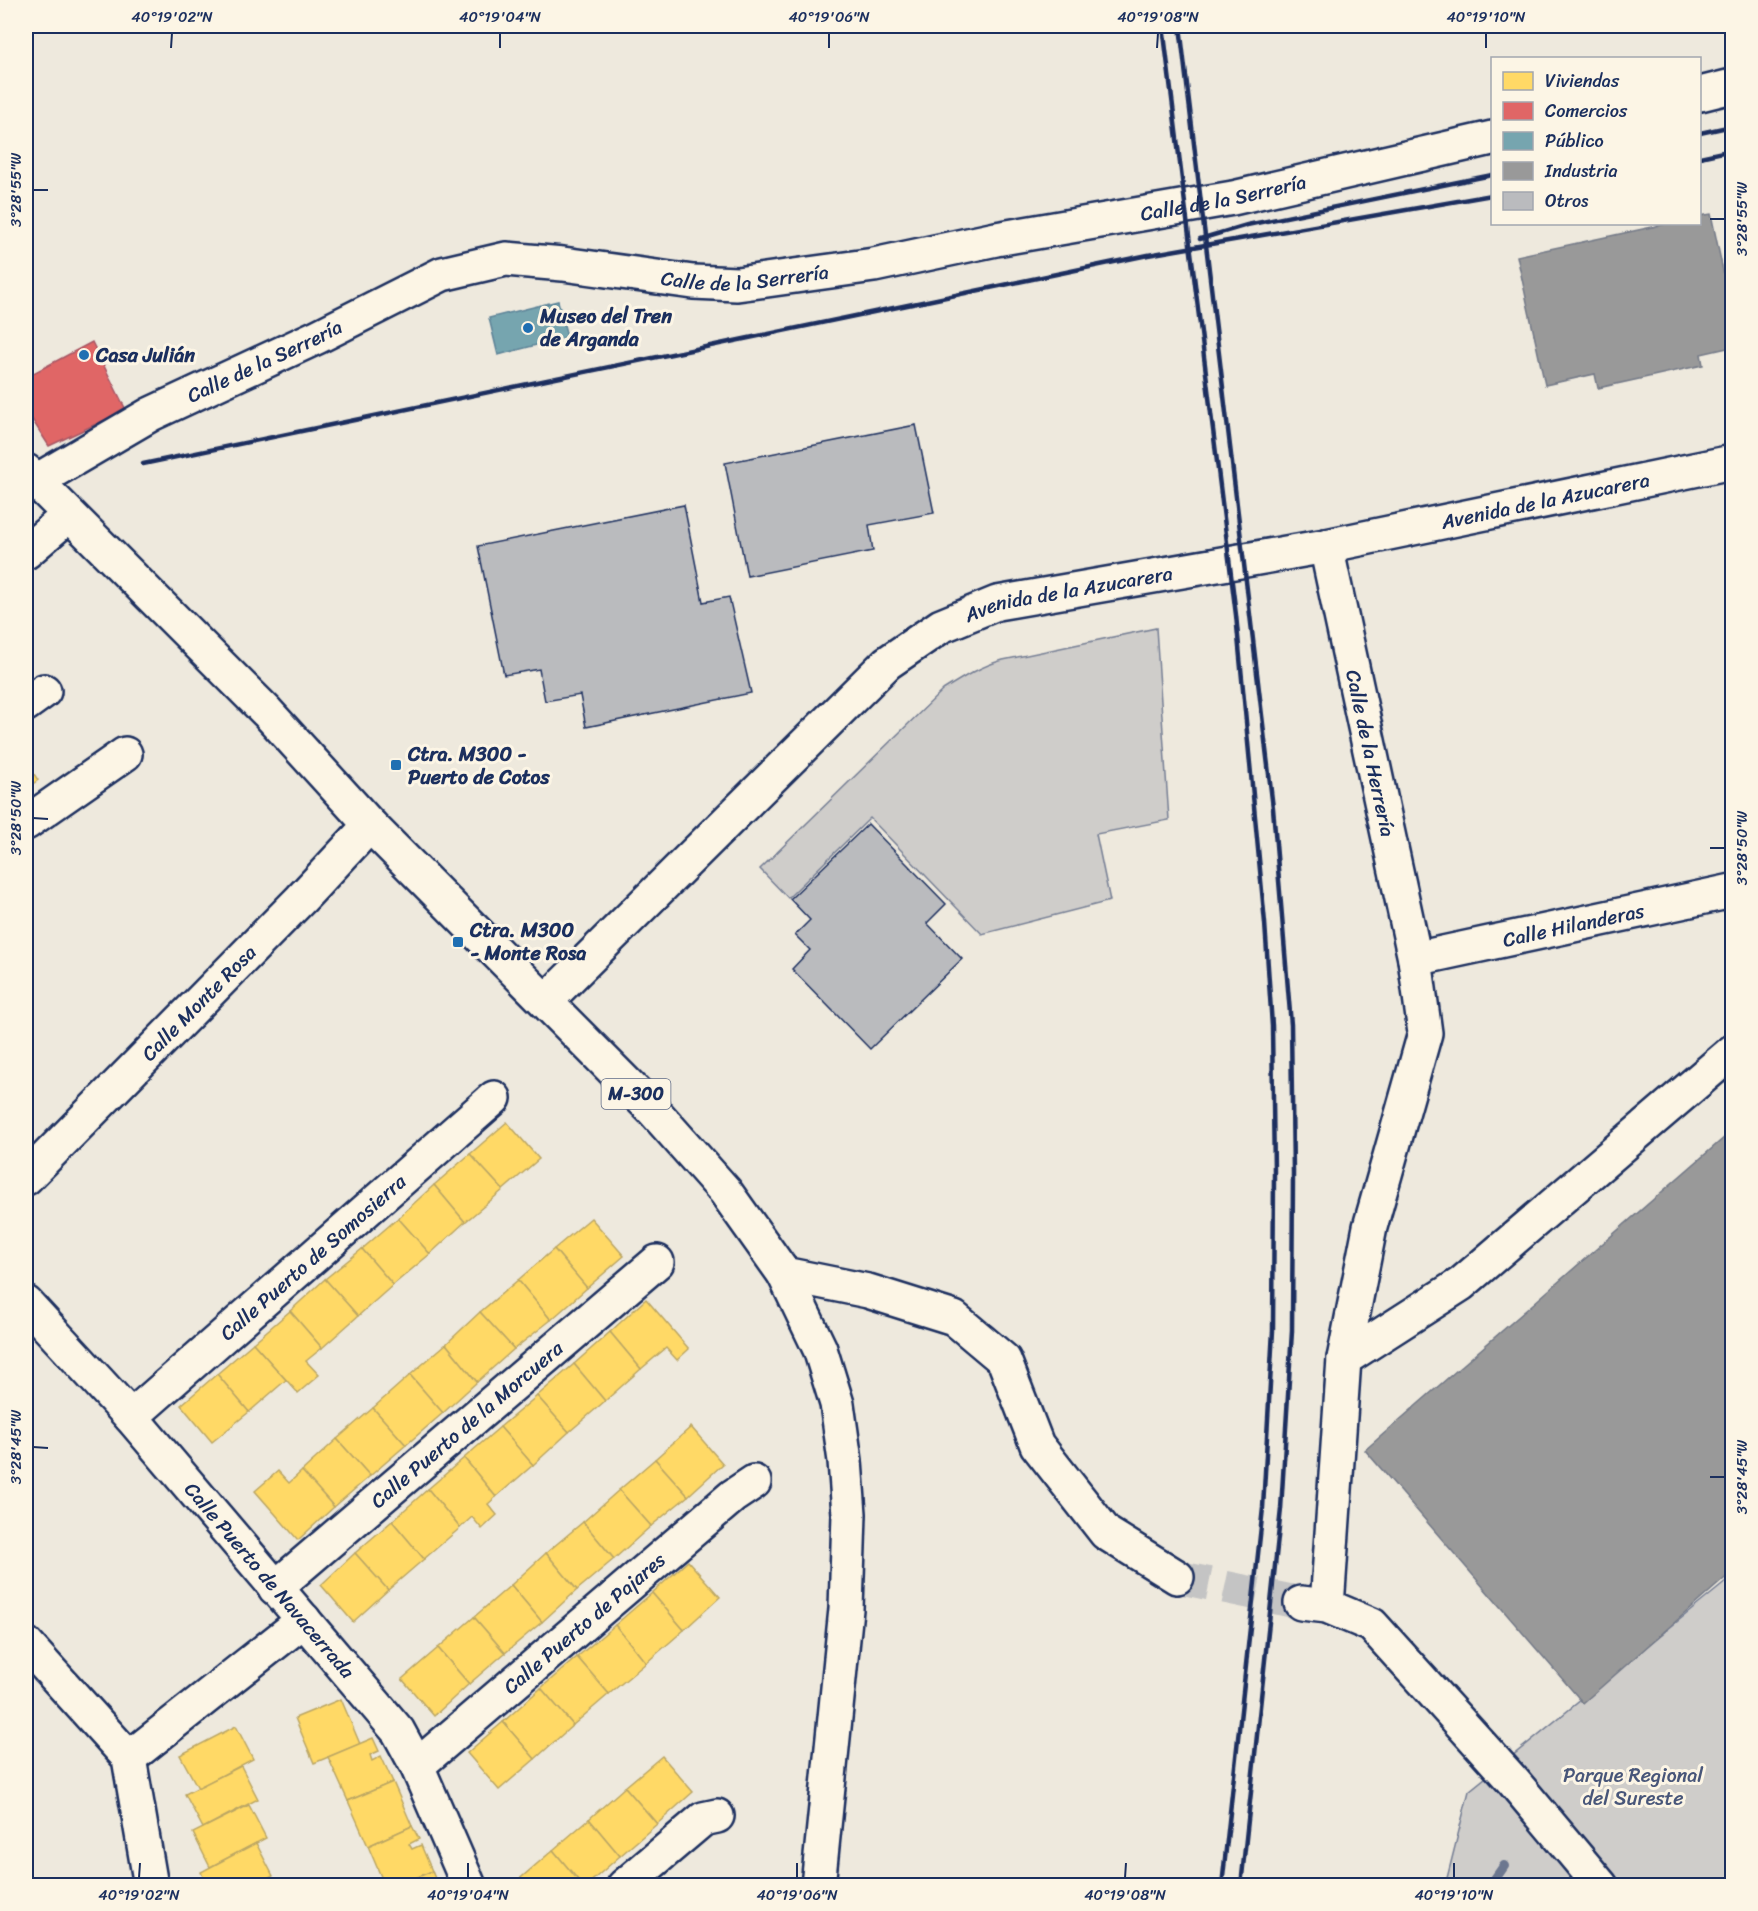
<svg xmlns="http://www.w3.org/2000/svg" width="1758" height="1911" viewBox="0 0 1758 1911" font-family="Sriracha,sans-serif">
<rect width="100%" height="100%" fill="#eee9dd"/>
<filter id="ink" filterUnits="userSpaceOnUse"><feTurbulence type="fractalNoise" baseFrequency=".0167" numOctaves="2"/><feDisplacementMap in="SourceGraphic" scale="12" xChannelSelector="R" yChannelSelector="G"/><feConvolveMatrix kernelMatrix="1 2 1 2 8 2 1 2 1" color-interpolation-filters="sRGB"/></filter>
<g filter="url(#ink)">
<g fill="#cfcdca" stroke="#757e94" stroke-width="1.5">
<path d="M1156,628L1169,820L1096,834L1110,901L982,934L870,818L788,898L760,869L943,690C962,678 981,666 1003,660Z"/>
<path d="M1732,1577V1885L1445,1886L1469,1791Z"/>
</g>
<g fill="#ffd966" stroke="#bba664" stroke-width="1.5">
<path d="M26,762L38,780L26,789Z"/>
<path d="M507,1122L539,1159L503,1190L470,1154Z"/>
<path d="M470,1154L503,1190L465,1222L434,1185Z"/>
<path d="M434,1185L465,1222L430,1254L398,1218Z"/>
<path d="M398,1218L430,1254L393,1285L362,1249Z"/>
<path d="M591,1218L624,1256L587,1288L554,1249Z"/>
<path d="M362,1249L393,1285L358,1316L325,1279Z"/>
<path d="M554,1249L587,1288L551,1320L518,1280Z"/>
<path d="M325,1279L358,1316L322,1348L290,1311Z"/>
<path d="M518,1280L551,1320L514,1349L480,1312Z"/>
<path d="M646,1299L689,1349L677,1360L666,1348L641,1369L610,1332Z"/>
<path d="M290,1311L322,1348L306,1361L319,1375L298,1393L253,1343Z"/>
<path d="M480,1312L514,1349L477,1382L446,1344Z"/>
<path d="M610,1332L641,1369L605,1401L574,1364Z"/>
<path d="M253,1343L286,1380L249,1412L217,1374Z"/>
<path d="M446,1344L477,1382L443,1413L410,1375Z"/>
<path d="M574,1364L605,1401L569,1432L537,1396Z"/>
<path d="M217,1374L249,1412L212,1442L181,1405Z"/>
<path d="M410,1375L443,1413L406,1445L373,1408Z"/>
<path d="M537,1396L569,1432L533,1465L500,1427Z"/>
<path d="M373,1408L406,1445L370,1476L337,1439Z"/>
<path d="M500,1427L533,1465L496,1497L464,1458Z"/>
<path d="M691,1427L723,1464L688,1496L655,1459Z"/>
<path d="M337,1439L370,1476L334,1507L302,1471Z"/>
<path d="M464,1458L496,1497L488,1504L497,1515L482,1529L472,1517L460,1528L428,1489Z"/>
<path d="M655,1459L688,1496L651,1526L619,1490Z"/>
<path d="M278,1471L289,1483L302,1471L334,1507L298,1540L255,1491Z"/>
<path d="M428,1489L460,1528L424,1559L392,1521Z"/>
<path d="M619,1490L651,1526L614,1559L583,1522Z"/>
<path d="M392,1521L424,1559L388,1590L355,1553Z"/>
<path d="M583,1522L614,1559L577,1590L546,1553Z"/>
<path d="M355,1553L388,1590L353,1622L321,1585Z"/>
<path d="M546,1553L577,1590L542,1622L511,1585Z"/>
<path d="M688,1561L720,1597L684,1630L652,1593Z"/>
<path d="M511,1585L542,1622L505,1653L474,1617Z"/>
<path d="M652,1593L684,1630L646,1663L615,1625Z"/>
<path d="M474,1617L505,1653L469,1684L438,1648Z"/>
<path d="M615,1625L646,1663L609,1694L577,1657Z"/>
<path d="M438,1648L469,1684L434,1716L402,1679Z"/>
<path d="M577,1657L609,1694L573,1725L541,1688Z"/>
<path d="M541,1688L573,1725L535,1759L503,1722Z"/>
<path d="M341,1699L360,1744L314,1763L295,1718Z"/>
<path d="M503,1722L535,1759L499,1790L467,1753Z"/>
<path d="M236,1726L253,1759L198,1788L180,1755Z"/>
<path d="M373,1738L379,1751L370,1755L372,1761L381,1756L393,1782L348,1801L328,1757Z"/>
<path d="M662,1756L693,1792L657,1824L625,1787Z"/>
<path d="M241,1766L258,1799L203,1828L185,1794Z"/>
<path d="M393,1782L412,1826L368,1846L348,1801Z"/>
<path d="M625,1787L657,1824L620,1856L589,1819Z"/>
<path d="M249,1805L266,1838L210,1867L193,1833Z"/>
<path d="M589,1819L620,1856L586,1886H583L553,1850Z"/>
<path d="M412,1826L419,1839L409,1844L412,1849L421,1845L432,1871L397,1886H385L368,1846Z"/>
<path d="M256,1843L273,1876L254,1886H207L201,1872Z"/>
<path d="M553,1850L583,1886H517L515,1883Z"/>
<path d="M432,1871L438,1886H397Z"/>
</g>
<path fill="#e06666" stroke="#a55664" stroke-width="1.5" d="M92,342L126,410L49,446L26,410V377Z"/>
<path fill="#76a5af" stroke="#5b8297" stroke-width="1.5" d="M558,301L567,337L498,355L489,318Z"/>
<g fill="#999" stroke="#737987" stroke-width="1.5">
<path d="M1711,214L1732,313V347L1701,354L1703,365L1598,388L1595,374L1545,385L1517,256L1666,224H1700V216Z"/>
<path d="M1732,1131V1572L1583,1703L1365,1450Z"/>
</g>
<g fill="none" stroke-linecap="round" stroke-linejoin="round">
<path stroke="#6c778f" stroke-width="10" d="M1490,1886L1504,1866"/>
</g>
<g fill="#babbbe" stroke="#1b2f5e" stroke-width="1.5">
<path d="M916,425L934,513L869,525L873,551L747,576L725,463Z"/>
<path d="M684,505L703,602L729,597L751,693L586,727L580,695L545,701L539,669L504,675L478,546Z"/>
<path d="M868,824L946,904L927,923L962,959L870,1049L792,969L810,950L795,935L810,920L790,899Z"/>
</g>
<g fill="none" stroke-linecap="round" stroke-linejoin="round">
<path stroke="#c4c4c4" stroke-width="33" stroke-dasharray="33 16" stroke-linecap="butt" d="M1177,1577L1301,1603"/>
<g stroke="#1b2f5e" stroke-width="38">
<g id="minor">
<path d="M1700,94L1732,86"/>
<path id="s1" d="M26,487L151,414L317,337L442,274L506,259L563,264L693,282L737,284L874,265L996,239L1233,198L1492,138"/>
<path id="s2" d="M1326,546L1415,959L1425,1033L1370,1227L1344,1359L1461,1284L1732,1052"/>
<path d="M26,552L69,515"/>
<path d="M26,704L44,691"/>
<path d="M26,823L125,754"/>
<path id="s3" d="M1415,959L1732,891"/>
<path id="s4" d="M546,1001L887,663L941,626L997,603L1326,546L1732,462"/>
<path id="s5" d="M26,1178L301,899L370,825"/>
<path d="M784,1274L868,1291L954,1318L1004,1360L1037,1445L1106,1533L1177,1577"/>
<path id="s6" d="M26,1303L131,1417L398,1731L417,1766L469,1886"/>
<path id="s7" d="M131,1417L494,1098"/>
<path id="s8" d="M275,1588L657,1262"/>
<path d="M1301,1603L1327,1606L1372,1625L1513,1781L1601,1886"/>
<path d="M1327,1606L1344,1359"/>
<path d="M26,1644L129,1758L151,1886"/>
<path d="M129,1758L304,1620"/>
<path id="s9" d="M417,1766L733,1496L754,1482"/>
<path d="M624,1886L703,1819L717,1816"/>
</g>
</g>
<g stroke="#1b2f5e" stroke-width="38">
<path id="major" d="M26,471L267,712L370,825L653,1110L725,1191L784,1274L820,1349L837,1404L845,1461L849,1514L846,1609L818,1886"/>
</g>
<use href="#minor" stroke="#fcf5e5" stroke-width="33"/>
<use href="#major" stroke="#fcf5e5" stroke-width="33"/>
<g stroke="#1b2f5e" stroke-width="4.5">
<path d="M1163,26L1236,615L1265,923L1272,1026L1274,1173L1273,1330L1263,1508L1222,1886"/>
<path d="M1180,26L1273,808L1291,1025L1293,1173L1292,1331L1281,1509L1241,1886"/>
<path d="M1700,133L1732,126"/>
<path d="M1700,157L1732,150"/>
<path d="M1200,239L1247,225L1492,175"/>
<path d="M143,464L1148,255L1492,195"/>
</g>
</g>
</g>
<path fill="none" stroke="#1b2f5e" stroke-width="2" d="M171,48L172,33M500,48V33M829,48V33M1157,48L1158,33M1486,48V33M33,190H48M1710,219H1725M33,818L48,819M1710,848H1725M33,1447L48,1448M1710,1477H1725M139,1878L140,1863M468,1878V1863M797,1878V1863M1125,1878L1126,1863M1454,1878V1863"/>
<g fill="#1f6fb2" stroke="#fcf5e5" stroke-width="2">
<circle cx="528" cy="328" r="6"/>
<circle cx="84" cy="355" r="6"/>
<rect x="390" y="759" width="12" height="12" rx="3"/>
<rect x="452" y="936" width="12" height="12" rx="3"/>
</g>
<g text-anchor="middle" stroke-width="6" stroke-linejoin="round" paint-order="stroke">
<rect fill="#fcf5e5" stroke="#5e6a86" stroke-width="1.5" x="601.5" y="1079" width="69" height="30" rx="4.5"/>
<g font-size="18" font-weight="bold" fill="#1b2f5e">
<text x="636" y="1100">M-300</text>
</g>
<g font-size="20" fill="#1b2f5e" stroke="#fcf5e5">
<text dy="7" stroke="none"><textPath href="#s1" startOffset="1260">Calle de la Serrería</textPath></text>
<text dy="7" stroke="none"><textPath href="#s1" startOffset="774">Calle de la Serrería</textPath></text>
<text dy="7" stroke="none"><textPath href="#s1" startOffset="270">Calle de la Serrería</textPath></text>
<text dy="7" stroke="none"><textPath href="#s4" startOffset="1164">Avenida de la Azucarera</textPath></text>
<text dy="7" stroke="none"><textPath href="#s4" startOffset="678">Avenida de la Azucarera</textPath></text>
<text dy="7" stroke="none"><textPath href="#s2" startOffset="212">Calle de la Herrería</textPath></text>
<text dy="7" stroke="none"><textPath href="#s3" startOffset="162">Calle Hilanderas</textPath></text>
<text dy="7" stroke="none"><textPath href="#s5" startOffset="246">Calle Monte Rosa</textPath></text>
<text dy="7" stroke="none"><textPath href="#s7" startOffset="242">Calle Puerto de Somosierra</textPath></text>
<text dy="7" stroke="none"><textPath href="#s8" startOffset="252">Calle Puerto de la Morcuera</textPath></text>
<text dy="7" stroke="none"><textPath href="#s6" startOffset="369">Calle Puerto de Navacerrada</textPath></text>
<text dy="7" stroke="none"><textPath href="#s9" startOffset="220">Calle Puerto de Pajares</textPath></text>
</g>
<g font-size="20" font-weight="bold" fill="#1b2f5e" stroke="#fcf5e5" text-anchor="start">
<text x="540" y="323">Museo del Tren<tspan x="540" dy="23">de Arganda</tspan></text>
<text x="96" y="362">Casa Julián</text>
<text x="408" y="761">Ctra. M300 -<tspan x="408" dy="23">Puerto de Cotos</tspan></text>
<text x="470" y="937">Ctra. M300<tspan x="470" dy="23">- Monte Rosa</tspan></text>
</g>
<g font-size="20" fill="#485679" stroke="#fcf5e5">
<text x="1633" y="1782">Parque Regional<tspan x="1633" dy="23">del Sureste</tspan></text>
</g>
</g>
<rect width="1758" height="1911" fill="none" stroke="#fcf5e5" stroke-width="66"/>
<rect x="1491" y="57" width="210" height="168" fill="#fcf5e5" stroke="#a2a6af" stroke-width="1.5"/>
<rect x="1503" y="72" width="30" height="18" fill="#ffd966" stroke="#a2a6af" stroke-width="1.5"/>
<text x="1545" y="87" font-size="18" fill="#1b2f5e">Viviendas</text>
<rect x="1503" y="102" width="30" height="18" fill="#e06666" stroke="#a2a6af" stroke-width="1.5"/>
<text x="1545" y="117" font-size="18" fill="#1b2f5e">Comercios</text>
<rect x="1503" y="132" width="30" height="18" fill="#76a5af" stroke="#a2a6af" stroke-width="1.5"/>
<text x="1545" y="147" font-size="18" fill="#1b2f5e">Público</text>
<rect x="1503" y="162" width="30" height="18" fill="#999999" stroke="#a2a6af" stroke-width="1.5"/>
<text x="1545" y="177" font-size="18" fill="#1b2f5e">Industria</text>
<rect x="1503" y="192" width="30" height="18" fill="#babbbe" stroke="#a2a6af" stroke-width="1.5"/>
<text x="1545" y="207" font-size="18" fill="#1b2f5e">Otros</text>
<rect x="33" y="33" width="1692" height="1845" fill="none" stroke="#1b2f5e" stroke-width="2"/>
<g font-size="15" text-anchor="middle" fill="#1b2f5e">
<text x="172" y="22">40°19'02"N</text>
<text x="500" y="22">40°19'04"N</text>
<text x="829" y="22">40°19'06"N</text>
<text x="1158" y="22">40°19'08"N</text>
<text x="1486" y="22">40°19'10"N</text>
<text transform="translate(16 190) rotate(-90)" y="5">3°28'55"W</text>
<text transform="translate(1742 219) rotate(-90)" y="5">3°28'55"W</text>
<text transform="translate(16 818) rotate(-90)" y="5">3°28'50"W</text>
<text transform="translate(1742 848) rotate(-90)" y="5">3°28'50"W</text>
<text transform="translate(16 1447) rotate(-90)" y="5">3°28'45"W</text>
<text transform="translate(1742 1477) rotate(-90)" y="5">3°28'45"W</text>
<text x="139" y="1900">40°19'02"N</text>
<text x="468" y="1900">40°19'04"N</text>
<text x="797" y="1900">40°19'06"N</text>
<text x="1125" y="1900">40°19'08"N</text>
<text x="1454" y="1900">40°19'10"N</text>
</g>
</svg>
